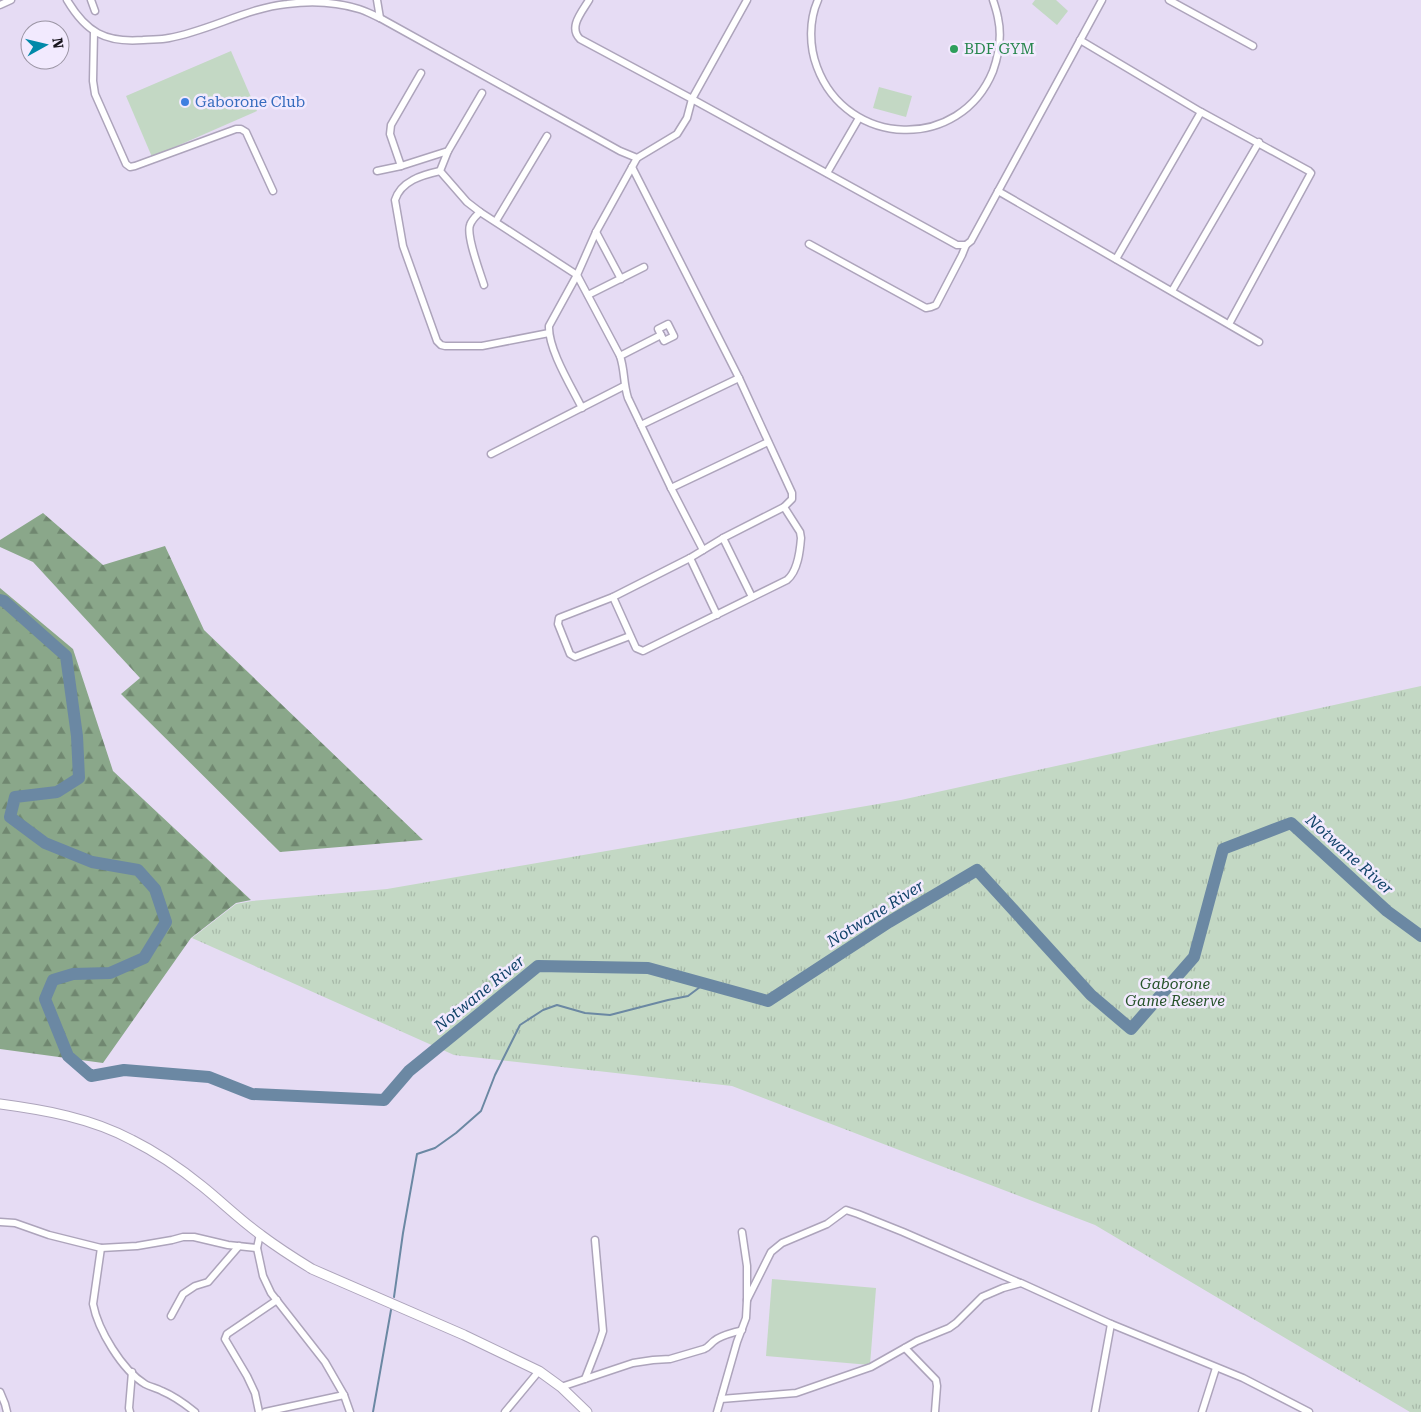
<svg xmlns="http://www.w3.org/2000/svg" width="1421" height="1412" viewBox="0 0 1421 1412" font-family="'Roboto Serif',serif">
<defs>
<pattern id="grass-tufts" width="24" height="20" patternUnits="userSpaceOnUse" patternTransform="scale(1.25)"><rect width="24" height="20" fill="#c3d8c4"/><path d="M3 7l-1-3M5 7V3M7 7l1-3M15 17l-1-3M17 17v-4M19 17l1-3" fill="none" stroke="#a7b8a8"/></pattern>
<pattern id="forest-firs" width="22" height="20" patternUnits="userSpaceOnUse" patternTransform="scale(1.25)"><rect width="22" height="20" fill="#8aa78a"/><path d="M5 1l3.5 6h-7zM16 11l3.5 6h-7z" fill="#708770"/></pattern>
</defs>
<rect width="100%" height="100%" fill="#e6dcf4"/>
<path fill="url(#grass-tufts)" d="M1421,686V1412H1410L1095,1225L732,1086L454,1055L192,938L236,904L252,901L387,889L901,800Z"/>
<g fill="url(#forest-firs)">
<path d="M43,513L103,565L165,546L204,630L423,840L280,852L121,694L140,678L33,562L0,547V540Z"/>
<path d="M0,588L73,649L113,771L251,900L236,903L191,938L103,1063L0,1049Z"/>
</g>
<g fill="#c3d8c4">
<path d="M1035,0H1056L1068,11L1057,25L1032,4Z"/>
<path d="M231,51L257,111L152,157L126,96Z"/>
<path d="M879,87L912,96L906,117L873,108Z"/>
<path d="M772,1279L876,1288L870,1365L766,1356Z"/>
</g>
<g fill="none" stroke-linecap="round" stroke-linejoin="round">
<g stroke="#6b88a3" stroke-width="2">
<path d="M394,1297L403,1233L417,1154L435,1148L456,1133L481,1111L495,1075L520,1025L543,1010L557,1005L585,1013L610,1015L668,1000L688,996L704,984"/>
<path d="M373,1412L391,1310"/>
</g>
<path stroke="#6b88a3" stroke-width="12" d="M0,600L4,601L66,656L77,736L79,778L57,792L15,797L10,817L45,843L92,862L138,870L155,889L166,922L144,958L110,973L73,974L53,980L45,999L68,1056L91,1076L124,1070L209,1077L252,1094L384,1100L409,1071L538,966L648,968L768,1001L889,922L977,870L1091,995L1131,1029L1194,957L1223,849L1291,823L1387,911L1421,936"/>
<g stroke="#ada4bb" stroke-width="9">
<g id="street">
<path d="M67,0C86,32 105,43 143,40C152,39 160,40 169,38C209,31 247,8 287,4C310,1 336,2 359,9C366,11 373,15 380,18L620,151L637,158"/>
<path d="M91,0L95,11"/>
<path d="M377,0L380,18"/>
<path d="M589,0C582,12 568,27 580,39L692,99L957,245H966"/>
<path d="M818,0C809,20 809,46 817,67C847,148 960,152 993,71C999,54 1002,36 998,18C997,12 995,6 993,0"/>
<path d="M1169,0L1253,46"/>
<path d="M0,5L11,0"/>
<path d="M94,32L93,81L95,94L126,164L130,167L135,166L236,129H241L246,132L273,191"/>
<path d="M1080,40L1201,112L1309,171L1311,173L1229,324"/>
<path d="M448,151L440,171L467,202L480,212L577,275L620,356C625,371 623,382 628,398L671,488L703,550"/>
<path d="M401,166L390,134L391,125L421,73"/>
<path d="M377,171L401,166L448,151L482,93"/>
<path d="M440,171C422,175 401,181 395,200L403,246L437,341L441,345L445,346H482L549,333"/>
<path d="M827,173L859,118"/>
<path d="M998,191L1259,342"/>
<path d="M480,212C476,216 472,219 470,225C466,236 480,272 484,285"/>
<path d="M496,221L547,136"/>
<path d="M596,232L621,279"/>
<path d="M809,244L926,308L931,307L936,305L962,255L966,245L971,241L1102,0"/>
<path d="M1116,259L1201,112"/>
<path d="M1172,291L1259,142"/>
<path d="M588,295L644,267"/>
<path d="M668,324L674,336L664,341L658,329Z"/>
<path d="M620,356L661,335"/>
<path d="M582,408C571,386 548,349 549,326L577,275L596,232L632,167L637,158L677,134L687,118L692,99L747,0"/>
<path d="M641,425L739,378"/>
<path d="M491,454L624,386"/>
<path d="M671,488L768,442"/>
<path d="M723,538L752,597"/>
<path d="M690,558L717,615"/>
<path d="M613,597L636,648L643,651L787,580C798,571 800,551 801,538L800,532L784,507"/>
<path d="M630,636L575,657L570,654L558,624L559,618L613,597L690,558L723,538L784,507L792,499V493L739,378L632,167"/>
<path d="M0,1222L15,1223L49,1235L101,1248L137,1246L172,1240L183,1237H194L228,1245L257,1248"/>
<path d="M260,1234L257,1248L263,1276L271,1293L325,1362L344,1395L350,1412"/>
<path d="M101,1248L93,1304C98,1330 122,1370 145,1384C150,1387 157,1388 162,1391C174,1396 185,1404 195,1412"/>
<path d="M747,1300L771,1252L782,1243L827,1224L846,1210L858,1214L903,1232L1020,1283"/>
<path d="M171,1316L183,1294L195,1286L208,1282L239,1246"/>
<path d="M905,1348L936,1380L937,1386L935,1412"/>
<path d="M585,1379L599,1343L603,1331L595,1240"/>
<path d="M561,1387L633,1363L653,1360L670,1359L704,1349C709,1347 710,1344 714,1341C721,1335 733,1333 742,1330"/>
<path d="M0,1392L5,1404L7,1412"/>
<path d="M721,1399L796,1393L871,1367L917,1341L949,1328L956,1323L982,1297L1003,1288L1021,1283L1111,1324L1243,1378L1309,1412"/>
<path d="M130,1412L129,1408L132,1372"/>
<path d="M259,1412L255,1393L247,1376L225,1339L227,1334L277,1300"/>
<path d="M265,1412L344,1395"/>
<path d="M505,1412L539,1371"/>
<path d="M717,1412L737,1342L746,1318L747,1300V1266L742,1232"/>
<path d="M1095,1412L1111,1324"/>
<path d="M1202,1412L1216,1368"/>
</g>
</g>
<g stroke="#ada4bb" stroke-width="11">
<path id="secondary" d="M0,1104C45,1110 91,1118 132,1140C156,1152 181,1169 202,1186C222,1202 240,1220 261,1235C277,1247 294,1258 312,1269L464,1335L539,1371L561,1387L587,1412"/>
</g>
<use href="#street" stroke="#fff" stroke-width="6"/>
<use href="#secondary" stroke="#fff" stroke-width="9"/>
</g>
<circle fill="#2e9e5b" stroke="#f2eafe" stroke-width="2" cx="954" cy="49" r="5"/>
<circle fill="#3f7fe0" stroke="#f2eafe" stroke-width="2" cx="185" cy="102" r="5"/>
<g text-anchor="middle" stroke-width="5" stroke-linejoin="round" paint-order="stroke">
<g font-size="15" fill="#27864d" stroke="#f2eafe" text-anchor="start">
<text x="964" y="54">BDF GYM</text>
</g>
<g font-size="15" fill="#366cbe" stroke="#f2eafe" text-anchor="start">
<text x="195" y="107">Gaborone Club</text>
</g>
<g font-size="15" font-style="italic" fill="#26522a" stroke="#f2eafe">
<text x="1175" y="989">Gaborone<tspan x="1175" dy="17">Game Reserve</tspan></text>
</g>
<g font-size="16" font-style="italic" fill="#124369" stroke="#f2eafe">
<text transform="translate(1350 854) rotate(42)" y="6">Notwane River</text>
<text transform="translate(875 913) rotate(-32)" y="6">Notwane River</text>
<text transform="translate(479 993) rotate(-39)" y="6">Notwane River</text>
</g>
</g>
<g transform="translate(45 45) rotate(82)"><circle r="24" fill="#f2eafe" stroke="#9b95a4"/>
<path d="M0-4L9 19L0 12L-9 19Z" fill="#0189a9"/>
<text y="-8" font-size="14" font-weight="bold" text-anchor="middle" fill="#18151d">N</text>
</g>
</svg>
